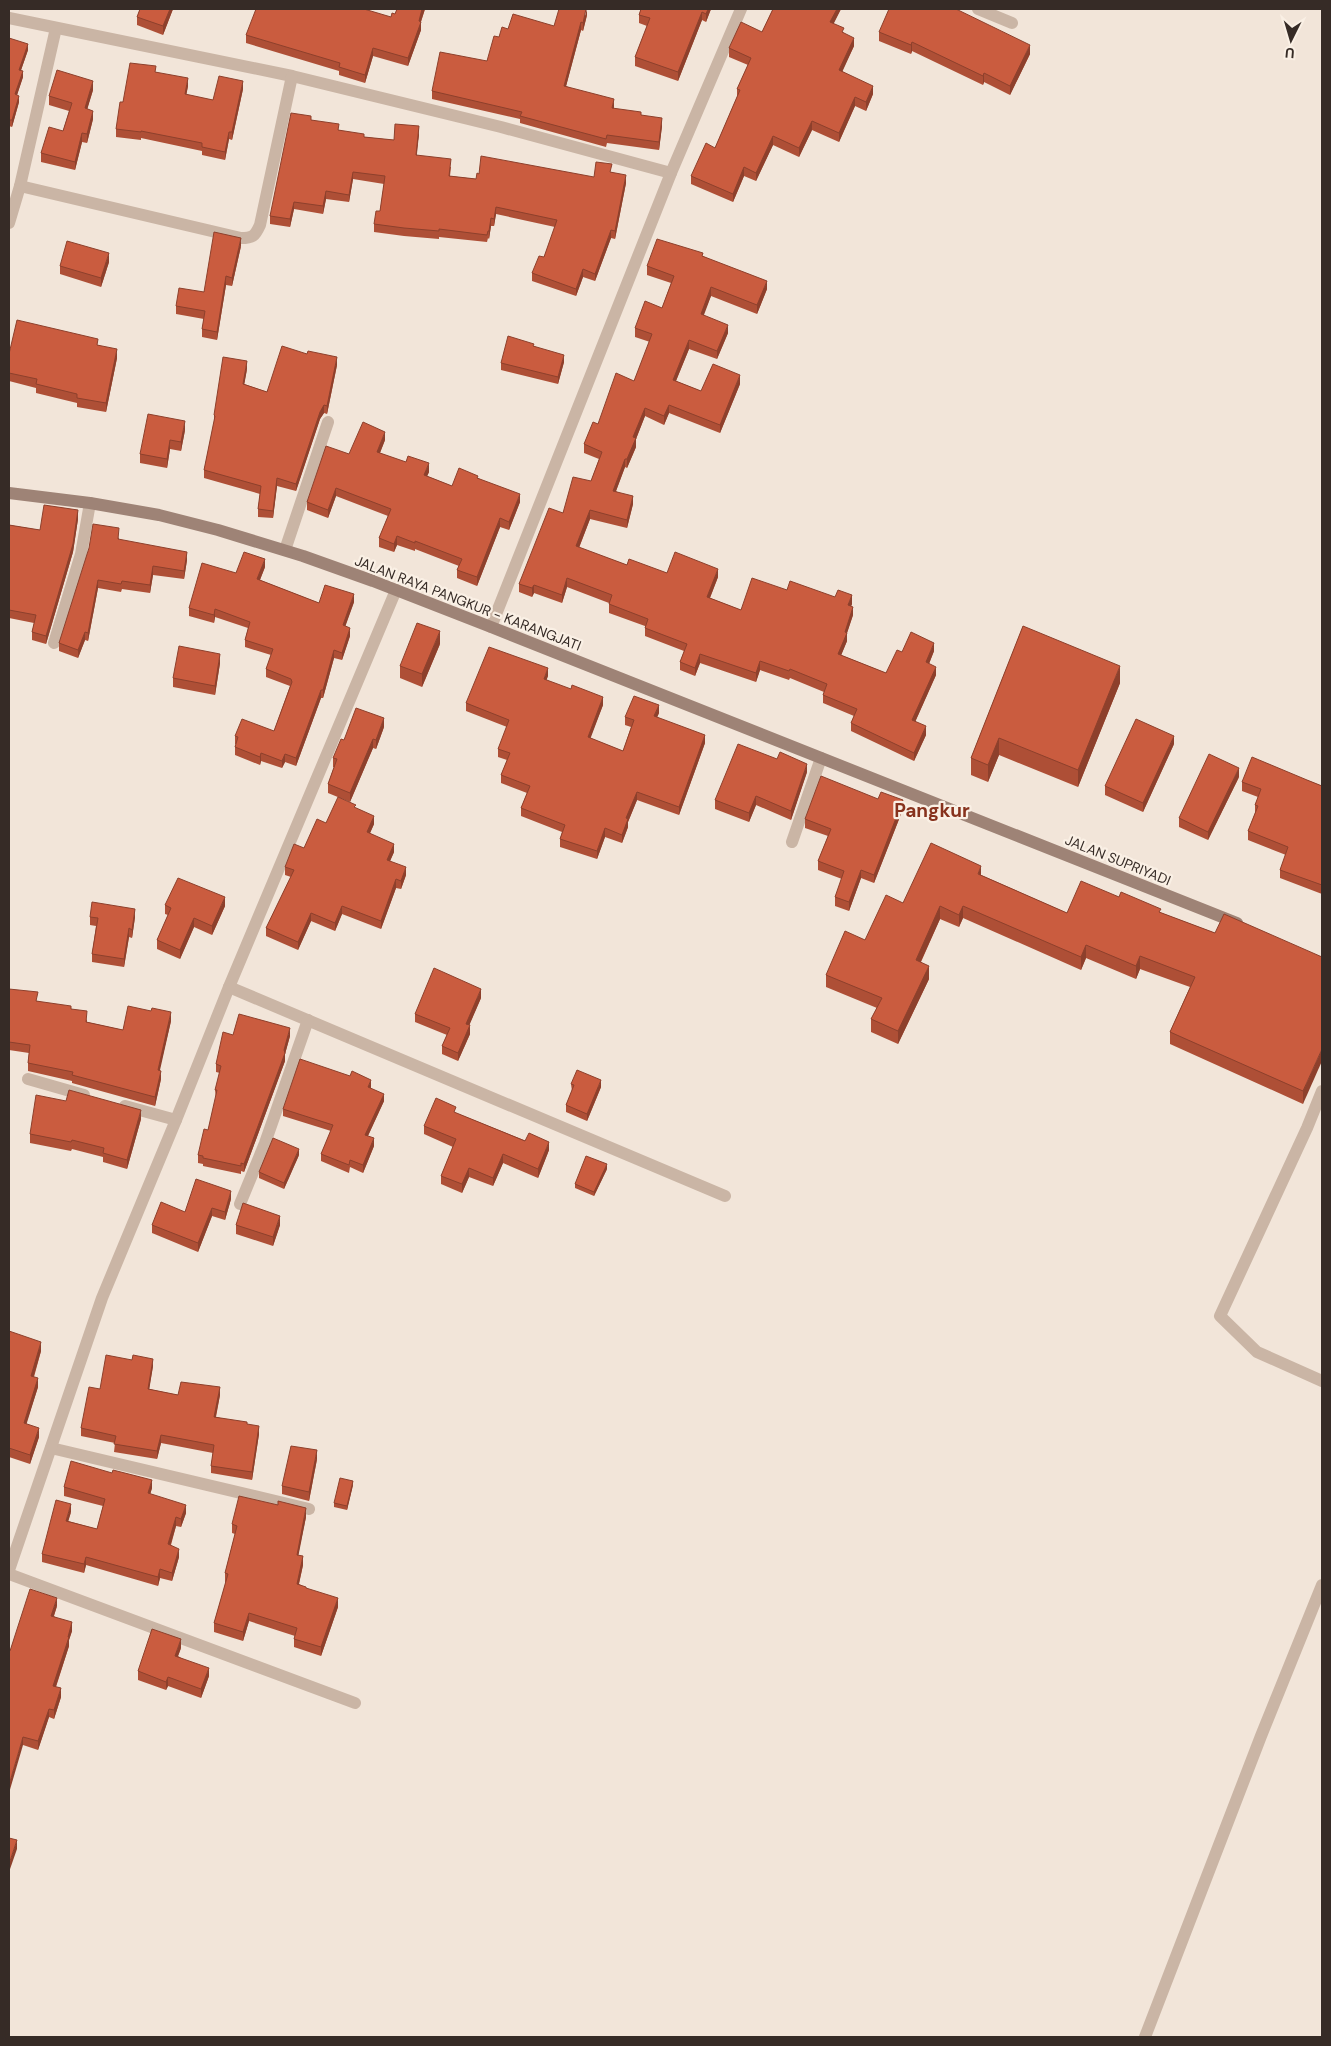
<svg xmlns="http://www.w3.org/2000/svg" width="1331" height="2046" viewBox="0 0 1331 2046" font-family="'DM Sans',sans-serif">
<rect width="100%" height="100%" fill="#f2e5d9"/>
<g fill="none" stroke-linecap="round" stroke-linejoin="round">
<g stroke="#cab5a5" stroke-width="12">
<path d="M978,9L1012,23"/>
<path d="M9,18L292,76L501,127L671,173"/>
<path d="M20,186L241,238C253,238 255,236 260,225L292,76"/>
<path d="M9,223L20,186L56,28"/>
<path d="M285,550L328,422"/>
<path d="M491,627L671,173L741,9"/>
<path d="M54,643L81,554L90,503"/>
<path d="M792,842L821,758"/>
<path d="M229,987L725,1196"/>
<path d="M28,1079L84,1095"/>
<path d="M1322,1091L1307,1128L1220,1316L1257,1352L1322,1381"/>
<path d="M125,1106L176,1120"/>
<path d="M240,1204L265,1143L308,1020"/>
<path d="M51,1448L309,1509"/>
<path d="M9,1570L102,1298L176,1120L229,987L396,590"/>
<path d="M9,1574L355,1703"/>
<path d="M1145,2037L1261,1736L1322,1585"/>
</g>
<path stroke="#9e8376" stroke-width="12" d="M9,493L90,503L159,515L218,530L303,556L373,581L491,627L1237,923"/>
</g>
<g fill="#ae4f36">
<path d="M140,9H173L163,35L137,25V17Z"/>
<path d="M397,9H425L421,22V30L408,66L373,56L365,83L339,75V71L246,43V35L391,17L395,14Z"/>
<path d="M641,9H711L706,22L702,20L678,81L635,66V57L647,26L639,23V15Z"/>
<path d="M773,9H841L833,24L844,33L854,46L842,71L873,94L866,111L855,106L839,142L812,130L799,157L773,145L756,181L744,176L733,202L691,184V176L715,148L737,97V89L748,65L729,57V48L762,32Z"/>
<path d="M587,15L583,31L581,30L566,86L614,107V109L641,115L662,126L659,150L607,143L606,147L520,123V119L432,99V91L487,61L499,37L508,29L554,26Z"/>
<path d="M879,32L1030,54L1010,95L984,82L983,85L912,51L911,54L879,41Z"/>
<path d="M9,38L28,50L21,70L23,77L17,95L19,102L12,127L9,126Z"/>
<path d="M156,72L188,86L186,95L213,100L243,89L232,140L229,139L225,160L202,155V151L141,138V140L116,137V129L123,102Z"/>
<path d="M93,90L87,109L93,119L87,143L82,142L75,170L41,162V153L63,131L69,111L49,105V96Z"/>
<path d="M311,120L339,130L364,137L394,140L419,134L416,155L451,167L450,176L476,179L594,177L612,172L626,183L615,239L611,238L595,281L583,277L576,296L532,281V273L544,257L555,227L496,214L494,226H491L489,239L488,238L487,242L439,237V239L404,236L374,232V224L380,211L384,184L353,179L349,202L326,199L323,214L294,209L290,227L270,224V216Z"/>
<path d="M241,246L232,286L226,285L217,340L202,337V329L204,319L176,314V306L204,292Z"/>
<path d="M703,256L767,289L757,314L711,296L703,315L728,333L717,359L689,349L676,381L701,391L740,384L720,433L669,413L664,425L645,416L636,439V447L627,468L625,467L616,491L633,504L627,528L590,519L579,548L627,565L667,573L718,577L710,598L741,610L787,590L852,604L851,606L853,615L847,633V641L841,655L886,673L902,652L934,651L929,664L936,675L915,722L926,735L914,761L851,731V723L854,716L823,703V695L824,692L790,678L789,680L760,670L756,682L700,663L695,676L680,670V662L684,651L645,636V626L609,613V603L567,587L562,603L534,593L532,597L519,592V584L563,513L591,481L599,459L584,453V444L598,424L634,381L650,342L635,337V328L662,308L671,283L647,275V266Z"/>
<path d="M109,262L101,287L60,274V266Z"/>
<path d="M98,345L117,358L106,412L77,407V403L36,393V388L9,381V354Z"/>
<path d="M534,346L564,362L558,384L501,370V363Z"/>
<path d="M337,365L327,414L324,413L320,419L296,491L277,486L273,518L258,517V509L260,494L204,478V470L214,423V415L247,369L244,384L267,392Z"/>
<path d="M185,430L181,451L170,449L167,468L140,463V454Z"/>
<path d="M385,440L380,453L429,472L427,476L452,486L478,478L520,502L509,530L500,527L477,586L457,578V570L459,566L415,549V551L397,545L394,552L379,547V538L388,516L336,496L328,518L307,510V502L349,454Z"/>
<path d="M78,519L73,552L46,644L32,640V632L34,623L9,618V525L40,530Z"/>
<path d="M119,537V540L187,560L184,579L153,575L150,593L122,589L121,592L98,588L88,641L85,640L78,658L59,651V643Z"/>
<path d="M265,567L260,580L319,603L354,602L345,626L350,636L342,660L334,658L323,698H321L296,766L285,762L282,768L261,761L260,765L235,755V747L236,744H235V736L274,731L290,686L266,677V669L271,655L245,647V640L248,628L215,617L214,623L189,616V608L236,573Z"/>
<path d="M1023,626L1120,683L1078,787L999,755L988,782L971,775V758Z"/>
<path d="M440,644L422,687L400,678V666Z"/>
<path d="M220,663L215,695L173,687V678Z"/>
<path d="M548,676L546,680L603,705L590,738L623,751L631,727L625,725V717L659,713L657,717L705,743L679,815L637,800L628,822V827L622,843L605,837L597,859L560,847V839L562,832L521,816V808L527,793L501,783V775L507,760L498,757V749L507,727L466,711V703Z"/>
<path d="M384,727L376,749L373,748L350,802L328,793V784L334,767H333V758L344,740Z"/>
<path d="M1174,744L1143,812L1105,795V786Z"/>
<path d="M807,772L791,820L756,805L749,822L715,809V800Z"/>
<path d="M1239,777L1208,840L1179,827V818Z"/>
<path d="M1307,780L1322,786V894L1280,878V870L1286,855L1248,840V831L1255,813V805L1258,797L1242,791V782Z"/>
<path d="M356,808L374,824L370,833L394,852L390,861L406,875L401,889L396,888L381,929L342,914L335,931L311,921L298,950L266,936V928L291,877L285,875V867L304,848L326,823Z"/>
<path d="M903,809L874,883L861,878L849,911L835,906V897L842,879L818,870V861L828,836L805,828V819Z"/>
<path d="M981,875L1067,913L1119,897L1215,933L1322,957L1303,1104L1170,1044V1032L1190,987L1140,969L1136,979L1086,958L1081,970L963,918L959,927L940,919L921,962L929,979L898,1044L871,1032V1019L877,1008L826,987V975L865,940L903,903Z"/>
<path d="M165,905L225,906L212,935L194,927L180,959L157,949V940L168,915L165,914Z"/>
<path d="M90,917H135L132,938L129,937L124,967L92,962V954L96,926L90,925Z"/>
<path d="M9,989L37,1001L71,1009L87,1020V1022L123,1030L171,1021L159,1071L161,1079L155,1106L72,1083V1081L28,1071V1063L29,1053L9,1050Z"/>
<path d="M481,998L469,1025L470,1034L458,1061L442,1054V1046L447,1035L415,1022V1014Z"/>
<path d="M233,1035L290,1036L285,1054V1061L244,1172L241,1171V1174L203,1166V1164L198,1163V1155L208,1130L216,1098L215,1090L220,1073L216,1072V1064Z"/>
<path d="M350,1076L371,1087V1088L384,1101L368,1136L374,1146L363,1173L350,1167L349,1173L321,1161V1154L331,1131L283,1116V1109Z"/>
<path d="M571,1084L601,1087L587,1121L566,1112V1105L572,1091Z"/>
<path d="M456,1113L549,1150L538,1178L503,1163L493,1186L469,1177L462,1193L441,1184V1176L453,1147L424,1134V1126Z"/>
<path d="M141,1119L127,1169L103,1162V1157L72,1149L71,1151L30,1143V1134Z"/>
<path d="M299,1155L284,1189L259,1178V1172Z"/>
<path d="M607,1169L594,1196L575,1188V1184Z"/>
<path d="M231,1199L225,1220L212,1216L198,1252L152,1233V1225L185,1212Z"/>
<path d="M236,1225H280L273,1246L236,1234Z"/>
<path d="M9,1331L41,1351L34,1377L38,1387L26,1424L39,1437L30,1464L9,1457Z"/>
<path d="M153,1366L149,1389L178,1395H220L216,1417L247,1424L259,1434L252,1480L211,1473V1466L213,1453L161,1443L157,1459L114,1452L115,1443L81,1436V1428L100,1389Z"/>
<path d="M317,1459L309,1501L282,1494V1486Z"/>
<path d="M353,1485L347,1510L334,1507V1503Z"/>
<path d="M64,1487L152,1488L150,1494L186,1513L181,1527L176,1526L171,1545L179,1557L172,1581L160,1578L158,1586L86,1565L84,1573L42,1562V1554L71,1512L68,1521L97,1529L103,1506L64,1496Z"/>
<path d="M306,1517L298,1555L303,1565L299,1584L338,1607L321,1656L294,1647V1639L295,1636L249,1621L243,1641L214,1632V1623L226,1582H225V1573L235,1534L232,1533V1524Z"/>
<path d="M57,1606L54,1616L72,1631L69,1640V1646L56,1687L61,1697L54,1719L49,1717L38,1750L23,1745L10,1651Z"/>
<path d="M181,1648L178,1656L209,1676L201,1698L168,1686L166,1690L138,1680V1671Z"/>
</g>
<g fill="#8d402c">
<path d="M170,9H173L163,35V26Z"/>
<path d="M422,9H425L420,24L421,22V30L408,66V58Z"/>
<path d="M587,9V15L583,31V23Z"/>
<path d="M708,9H711L706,22V14Z"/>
<path d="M837,9H841L830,31V22Z"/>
<path d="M702,12V20L678,81V72Z"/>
<path d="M581,22V30L564,94V86Z"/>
<path d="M854,38V46L839,79V70Z"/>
<path d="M912,42V51L911,54V45Z"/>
<path d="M28,44V50L19,76V70Z"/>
<path d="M1030,45V54L1010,95V86Z"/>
<path d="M373,48V56L365,83V75Z"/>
<path d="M23,71V77L15,101V94Z"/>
<path d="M984,73V82L983,85V76Z"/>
<path d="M188,78V86L185,102V94Z"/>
<path d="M93,81V90L85,117V108Z"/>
<path d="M243,81V89L232,140V132Z"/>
<path d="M873,86V94L866,111V102Z"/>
<path d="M19,96V102L12,127V120Z"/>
<path d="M855,97V106L839,142V133Z"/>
<path d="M614,99V107L612,116V108Z"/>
<path d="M93,111V119L87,143V134Z"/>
<path d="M662,118V126L659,150V142Z"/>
<path d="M812,121V130L799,157V148Z"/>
<path d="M419,126V134L416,163V155Z"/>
<path d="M229,132V139L225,160V152Z"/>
<path d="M82,133V142L75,170V162Z"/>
<path d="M773,136V145L756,181V173Z"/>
<path d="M744,167V176L733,202V194Z"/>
<path d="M353,172V179L349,202V195Z"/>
<path d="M626,175V183L615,239V231Z"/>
<path d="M326,191V199L323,214V206Z"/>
<path d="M294,202V209L290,227V219Z"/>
<path d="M496,207V214L494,226V219Z"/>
<path d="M491,218V226L489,239V231Z"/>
<path d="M611,230V238L595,281V274Z"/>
<path d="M241,238V246L232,286V278Z"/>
<path d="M109,253V262L101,287V278Z"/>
<path d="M583,269V277L576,296V289Z"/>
<path d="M226,276V285L217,340V332Z"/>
<path d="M767,281V289L757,314V305Z"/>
<path d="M711,287V296L701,323V314Z"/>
<path d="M728,325V333L717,359V351Z"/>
<path d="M689,340V349L673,388V380Z"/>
<path d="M117,349V358L106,412V403Z"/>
<path d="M564,355V362L558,384V377Z"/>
<path d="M337,357V365L327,414V406Z"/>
<path d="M247,361V369L243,392V384Z"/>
<path d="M740,375V384L720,433V425Z"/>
<path d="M324,405V413L320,419L296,491V484L320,412Z"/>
<path d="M669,405V413L664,425V416Z"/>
<path d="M645,408V416L636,439V447L627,468V459L633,437Z"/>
<path d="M185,421V430L181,451V442Z"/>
<path d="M385,432V440L377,460V452Z"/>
<path d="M170,440V449L167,468V459Z"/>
<path d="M625,459V467L613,499V491Z"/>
<path d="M429,463V472L424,483V475Z"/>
<path d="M277,478V486L273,518V511Z"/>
<path d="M336,488V496L328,518V510Z"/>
<path d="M520,494V502L509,530V522Z"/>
<path d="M633,496V504L627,528V520Z"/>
<path d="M78,510V519L73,552L46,644V636Z"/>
<path d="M590,510V519L576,555V546Z"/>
<path d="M500,518V527L477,586V577Z"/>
<path d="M397,536V545L394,552V544Z"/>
<path d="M187,552V560L184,579V571Z"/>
<path d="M265,559V567L257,587V579Z"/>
<path d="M153,566V575L150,593V585Z"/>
<path d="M718,569V577L707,605V597Z"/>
<path d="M567,578V587L562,603V595Z"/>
<path d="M98,580V588L88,641V633Z"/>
<path d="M534,585V593L532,597V588Z"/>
<path d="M354,594V602L343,633V625Z"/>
<path d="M852,595V604L848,613V605Z"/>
<path d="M853,607V615L847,633V641L838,663V654Z"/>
<path d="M215,609V617L214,623V615Z"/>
<path d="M350,628V636L342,660V653Z"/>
<path d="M440,631V644L422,687V674Z"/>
<path d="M85,632V640L78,658V650Z"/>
<path d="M934,643V651L926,671V662Z"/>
<path d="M334,650V658L323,698V690Z"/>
<path d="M220,654V663L215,695V686Z"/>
<path d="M700,654V663L695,676V668Z"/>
<path d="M760,661V670L756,682V673Z"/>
<path d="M1120,666V683L1078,787V770Z"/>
<path d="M936,667V675L912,729V720Z"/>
<path d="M548,668V676L544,687V679Z"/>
<path d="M321,690V698L296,766V758Z"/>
<path d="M603,697V705L588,745V737Z"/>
<path d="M659,705V713L654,724V716Z"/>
<path d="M384,718V727L376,749V740Z"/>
<path d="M926,726V735L914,761V753Z"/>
<path d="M705,735V743L679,815V807Z"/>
<path d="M1174,736V744L1143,812V803Z"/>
<path d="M999,738V755L988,782V765Z"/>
<path d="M373,739V748L350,802V793Z"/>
<path d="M261,753V761L260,765V757Z"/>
<path d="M285,754V762L282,768V761Z"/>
<path d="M807,764V772L791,820V811Z"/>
<path d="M1239,768V777L1208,840V832Z"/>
<path d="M637,792V800L628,822V827L622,843V835L626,818Z"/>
<path d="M756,796V805L749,822V813Z"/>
<path d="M903,800V809L874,883V875Z"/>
<path d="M374,816V824L367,840V832Z"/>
<path d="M605,828V837L597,859V851Z"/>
<path d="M394,844V852L387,868V860Z"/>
<path d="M981,866V878L978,874Z"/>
<path d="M406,867V875L401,889V881Z"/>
<path d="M861,870V878L849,911V902Z"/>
<path d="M396,879V888L381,929V921Z"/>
<path d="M225,897V906L212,935V926Z"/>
<path d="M342,906V914L335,931V923Z"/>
<path d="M940,906V919L916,972V960Z"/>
<path d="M963,906V918L959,927V915Z"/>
<path d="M135,909V917L132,938V930Z"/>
<path d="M311,913V921L298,950V942Z"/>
<path d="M194,918V927L180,959V950Z"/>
<path d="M129,928V937L124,967V959Z"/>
<path d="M1086,945V958L1081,970V957Z"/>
<path d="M1140,956V969L1136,979V966Z"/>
<path d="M929,966V979L898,1044V1031Z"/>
<path d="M481,989V998L466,1033V1024Z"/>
<path d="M171,1012V1021L158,1079V1070Z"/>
<path d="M470,1025V1034L458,1061V1053Z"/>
<path d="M290,1028V1036L285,1054V1061L244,1172V1164L284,1050Z"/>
<path d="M1322,1049V1061L1303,1104V1091Z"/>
<path d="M161,1071V1079L155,1106V1097Z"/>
<path d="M371,1080V1087L368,1094V1087Z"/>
<path d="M601,1080V1087L587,1121V1114Z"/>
<path d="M384,1094V1101L365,1142V1135Z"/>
<path d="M141,1110V1119L127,1169V1160Z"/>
<path d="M374,1138V1146L363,1173V1165Z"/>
<path d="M549,1142V1150L538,1178V1169Z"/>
<path d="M299,1149V1155L284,1189V1183Z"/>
<path d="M503,1154V1163L493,1186V1178Z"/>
<path d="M607,1164V1169L594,1196V1192Z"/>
<path d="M469,1168V1177L462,1193V1184Z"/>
<path d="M231,1191V1199L225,1220V1212Z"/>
<path d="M212,1208V1216L198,1252V1243Z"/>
<path d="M280,1216V1225L273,1246V1237Z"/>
<path d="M41,1342V1351L31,1385V1376Z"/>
<path d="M153,1359V1366L148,1397V1389Z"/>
<path d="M38,1378V1387L24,1432V1423Z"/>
<path d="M220,1387V1395L214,1425V1417Z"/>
<path d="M259,1426V1434L252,1480V1472Z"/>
<path d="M39,1428V1437L30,1464V1455Z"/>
<path d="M161,1435V1443L157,1459V1451Z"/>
<path d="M317,1450V1459L309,1501V1492Z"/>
<path d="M152,1480V1488L148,1502V1493Z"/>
<path d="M353,1481V1485L347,1510V1506Z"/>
<path d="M71,1504V1512L66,1529V1521Z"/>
<path d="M186,1505V1513L181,1527V1519Z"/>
<path d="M306,1508V1517L297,1563V1555Z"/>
<path d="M176,1517V1526L168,1553V1544Z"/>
<path d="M179,1549V1557L172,1581V1573Z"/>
<path d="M303,1556V1565L297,1592V1584Z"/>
<path d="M86,1557V1565L84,1573V1564Z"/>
<path d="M160,1569V1578L158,1586V1577Z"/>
<path d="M57,1598V1606L51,1624V1616Z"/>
<path d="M338,1598V1607L321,1656V1647Z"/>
<path d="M249,1613V1621L243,1641V1632Z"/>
<path d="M72,1622V1631L69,1640V1646L53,1695V1686Z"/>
<path d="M181,1639V1648L175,1664V1656Z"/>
<path d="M209,1668V1676L201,1698V1689Z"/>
<path d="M168,1677V1686L166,1690V1682Z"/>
<path d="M61,1688V1697L54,1719V1710Z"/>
<path d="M49,1709V1717L38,1750V1741Z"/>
<path d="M23,1737V1745L9,1793V1785Z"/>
<path d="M17,1840V1849L9,1872V1864Z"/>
</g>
<g fill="#ca5c3f" stroke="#8d402c">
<path d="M140,9H170L163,26L137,17Z"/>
<path d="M256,9H364L391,17L392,13L395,14L397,9H422L419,21L421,22L408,58L373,48L365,75L339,67L340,63L246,35Z"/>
<path d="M559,9H586L583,23L581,22L564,86L614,99L612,108L641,112V115L662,118L659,142L607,135L606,139L520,116L522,112L432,91L440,52L487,61L494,36L499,37L502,27L508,29L513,14L554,26Z"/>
<path d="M641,9H708L706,14L702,12L678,72L635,57L650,18L639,15Z"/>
<path d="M773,9H837L830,22L844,28L842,32L854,38L839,70L873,86L866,102L855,97L839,133L812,121L799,148L773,136L756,173L744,167L733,194L691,176L706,143L715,148L740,90L737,89L751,58L729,48L741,22L762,32Z"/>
<path d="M889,9H956L1030,45L1010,86L984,73L983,76L912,42L911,45L879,32Z"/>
<path d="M9,38L28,44L19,70L23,71L15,94L19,96L12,120H9Z"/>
<path d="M130,63L156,66L155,72L188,78L185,94L213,100L219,76L243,81L232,132H229L225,152L202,147V143L141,131V132L116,129L120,102H123Z"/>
<path d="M57,70L93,81L85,108L93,111L87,134L82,133L75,162L41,153L49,127L63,131L72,103L49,96Z"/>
<path d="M291,113L311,116V120L339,124L338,130L364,134V137L394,140L395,124L419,126L416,155L451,159L449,176L476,179L477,173L479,174L481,156L594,177L596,162L612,164L610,172L626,175L615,231L611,230L595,274L583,269L576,289L532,273L539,256L544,257L557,220L496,207L494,219L491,218L489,231H488L487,235L439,229V231L404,228L374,224L376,211H380L385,176L353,172L349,195L326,191L323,206L294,202L290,219L270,216Z"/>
<path d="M214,232L241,238L232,278L226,276L217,332L202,329L205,311L176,306L179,288L204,292Z"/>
<path d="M657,239L703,253L702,256L767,281L757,305L711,287L701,314L728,325L717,351L689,340L673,380L701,391L713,364L740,375L720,425L669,405L664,416L645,408L633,437L636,438L627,459H625L613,491L633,496L627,520L590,510L576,546L627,565L629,559L667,573L675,552L718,569L707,597L741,610L752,578L787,590L790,581L835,597L838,590L852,595L848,605L853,607L845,632L847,633L838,654L886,673L897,650L902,652L911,632L934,643L926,662L936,667L912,720L926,726L914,753L851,723L857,709L823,695L827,684L790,669L789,671L760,661L756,673L700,654L695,668L680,662L687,644L645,628L648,619L609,604L612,595L567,578L562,595L534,585L532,588L519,584L549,508L563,513L573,477L591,481L602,452L584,444L593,422L598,424L616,373L634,381L652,334L635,328L645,301L662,308L674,276L647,266Z"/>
<path d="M67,241L109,253L101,278L60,266Z"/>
<path d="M17,320L98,339L97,345L117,349L106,403L77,398V394L36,384L37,379L9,373V354Z"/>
<path d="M508,336L534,344L533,346L564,355L558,377L501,363Z"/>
<path d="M282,346L307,354L308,351L337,357L327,406L324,405L320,412L296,484L277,478L273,511L258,509L261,486L204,470L215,416L214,415L223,357L247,361L243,384L267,392Z"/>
<path d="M148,414L185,421L181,442L170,440L167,459L140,454Z"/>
<path d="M363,422L385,432L377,452L406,462L408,456L429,463L424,475L452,486L459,468L478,476L477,478L520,494L509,522L500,518L477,577L457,570L462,559L415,541V543L397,536L394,544L379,538L391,509L336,488L328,510L307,502L326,446L349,454Z"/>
<path d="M44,505L78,510L73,544L46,636L32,632L36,615L9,610V525L40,530Z"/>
<path d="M93,524L119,528L118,539L187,552L184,571L153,566L150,585L122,581L121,584L98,580L88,633L85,632L78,650L59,643L89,548Z"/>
<path d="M244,552L265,559L257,579L319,603L325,585L354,594L343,625L350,628L342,653L334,650L323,690H321L296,758L285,754L282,761L261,753L260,757L235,747L238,737L235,736L242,719L274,731L292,682L291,679L266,669L273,649L245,640L250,622L215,609L214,615L189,608L202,563L236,573Z"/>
<path d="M417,623L440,631L422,674L400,666Z"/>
<path d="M1023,626L1120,666L1078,770L999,738L988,765L971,758Z"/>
<path d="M179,646L220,654L215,686L173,678Z"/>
<path d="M489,647L548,668L544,679L571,689L572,685L603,697L588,737L623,751L634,720L625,717L634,696L659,705L654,716L705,735L679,807L637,792L626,818L628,819L622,835L605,828L597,851L560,839L565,825L521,808L530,786L501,775L510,753L498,749L509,720L466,703Z"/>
<path d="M356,708L384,718L376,740L373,739L350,793L328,784L337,759L333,758L341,739L344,740Z"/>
<path d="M1136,719L1174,736L1143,803L1105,786Z"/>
<path d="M738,744L777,759L780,752L807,764L791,811L756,796L749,813L715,800Z"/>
<path d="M1209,754L1239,768L1208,832L1179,818Z"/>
<path d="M1252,757L1307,780L1322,786V885L1280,870L1288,847L1248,831L1258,806L1255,805L1261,789L1242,782Z"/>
<path d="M821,776L878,799L881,792L903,800L874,875L861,870L849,902L835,897L844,871L818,861L831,829L805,819Z"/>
<path d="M338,797L356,805L354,807L374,816L367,832L394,844L387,860L406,867L401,881L396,879L381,921L342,906L335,923L311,913L298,942L266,928L294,870L285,867L294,844L304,848L317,819L326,823Z"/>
<path d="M931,843L981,866L978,874L1067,913L1081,881L1119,897L1121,892L1161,909L1159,912L1215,933L1224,914L1322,957V1049L1303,1091L1170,1032L1195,977L1140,956L1136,966L1086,945L1081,957L963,906L959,915L940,906L916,960L929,966L898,1031L871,1019L882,998L826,975L845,931L865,940L886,895L903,903Z"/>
<path d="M178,878L225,897L212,926L194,918L180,950L157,940L171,908L165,905Z"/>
<path d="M92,902L135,909L132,930L129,928L124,959L92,954L98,918L90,917Z"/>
<path d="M434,968L481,989L466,1024L470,1025L458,1053L442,1046L450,1028L415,1014Z"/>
<path d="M9,989L38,992L36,1001L71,1006V1009L87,1011L86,1022L123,1030L128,1006L151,1011L152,1008L171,1012L158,1070L161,1071L155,1097L72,1075L73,1072L28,1063L30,1045L9,1042Z"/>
<path d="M239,1014L290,1028L284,1050L285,1053L244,1164L241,1163V1166L203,1158V1156L198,1155L204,1129L208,1130L217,1090H215L221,1066L216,1064L223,1032L233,1035Z"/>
<path d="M300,1059L350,1076L352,1071L371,1080L368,1087L384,1094L365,1135L374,1138L363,1165L350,1160L349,1165L321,1154L333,1125L283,1109Z"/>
<path d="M577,1070L601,1080L587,1114L566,1105L574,1085L571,1084Z"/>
<path d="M69,1090L141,1110L127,1160L103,1153L104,1148L72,1140L71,1142L30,1134L36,1095L66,1101Z"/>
<path d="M436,1098L456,1107L454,1112L525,1141L529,1133L549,1142L538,1169L503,1154L493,1178L469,1168L462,1184L441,1176L456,1139L424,1126Z"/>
<path d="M273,1138L299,1149L284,1183L259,1172Z"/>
<path d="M586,1156L607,1164L594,1192L575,1184Z"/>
<path d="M196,1179L231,1191L225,1212L212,1208L198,1243L152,1225L161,1202L185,1212Z"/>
<path d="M243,1203L280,1216L273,1237L236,1225Z"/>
<path d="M9,1331L41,1342L31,1376L38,1378L24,1423L39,1428L30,1455L9,1448Z"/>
<path d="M106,1355L132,1360L133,1355L153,1359L148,1389L178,1395L181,1382L220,1387L214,1417L247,1422V1424L259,1426L252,1472L211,1466L214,1445L161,1435L157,1451L114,1444L116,1436L81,1428L89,1387L100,1389Z"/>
<path d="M291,1446L317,1450L309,1492L282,1486Z"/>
<path d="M71,1461L112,1473L113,1470L152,1480L148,1493L186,1505L181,1519L176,1517L168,1544L179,1549L172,1573L160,1569L158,1577L86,1557L84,1564L42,1554L56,1500L71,1504L66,1521L97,1529L105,1499L64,1487Z"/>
<path d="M340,1478L353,1481L347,1506L334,1503Z"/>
<path d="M239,1496L278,1505V1501L306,1508L297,1555L303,1556L297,1584L306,1587V1588L338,1598L321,1647L294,1639L297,1628L249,1613L243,1632L214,1623L228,1574L225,1573L237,1526L232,1524Z"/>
<path d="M30,1589L57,1598L51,1616L72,1622L68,1637H69L53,1686L61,1688L54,1710L49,1709L38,1741L23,1737L9,1785V1650L10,1651Z"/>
<path d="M152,1629L181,1639L175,1656L209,1668L201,1689L168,1677L166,1682L138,1671Z"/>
<path d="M9,1838L17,1840L9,1864Z"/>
</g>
<g text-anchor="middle" stroke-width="4.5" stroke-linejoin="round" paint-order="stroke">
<g font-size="14" fill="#362b26" stroke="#faf0e5">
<text transform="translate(468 603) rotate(21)" y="5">JALAN RAYA PANGKUR - KARANGJATI</text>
<text transform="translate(1118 860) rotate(22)" y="5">JALAN SUPRIYADI</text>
</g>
<g font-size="19" font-weight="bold" fill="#87321d" stroke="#faf0e5">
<text x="932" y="817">Pangkur</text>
</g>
</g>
<rect width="1331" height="2046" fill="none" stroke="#362b26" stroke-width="20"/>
<g transform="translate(1291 40) rotate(185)" stroke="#faf0e5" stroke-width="4" paint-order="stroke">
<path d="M0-4L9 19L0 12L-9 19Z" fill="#362b26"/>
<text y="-8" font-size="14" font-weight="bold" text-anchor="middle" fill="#362b26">U</text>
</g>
</svg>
